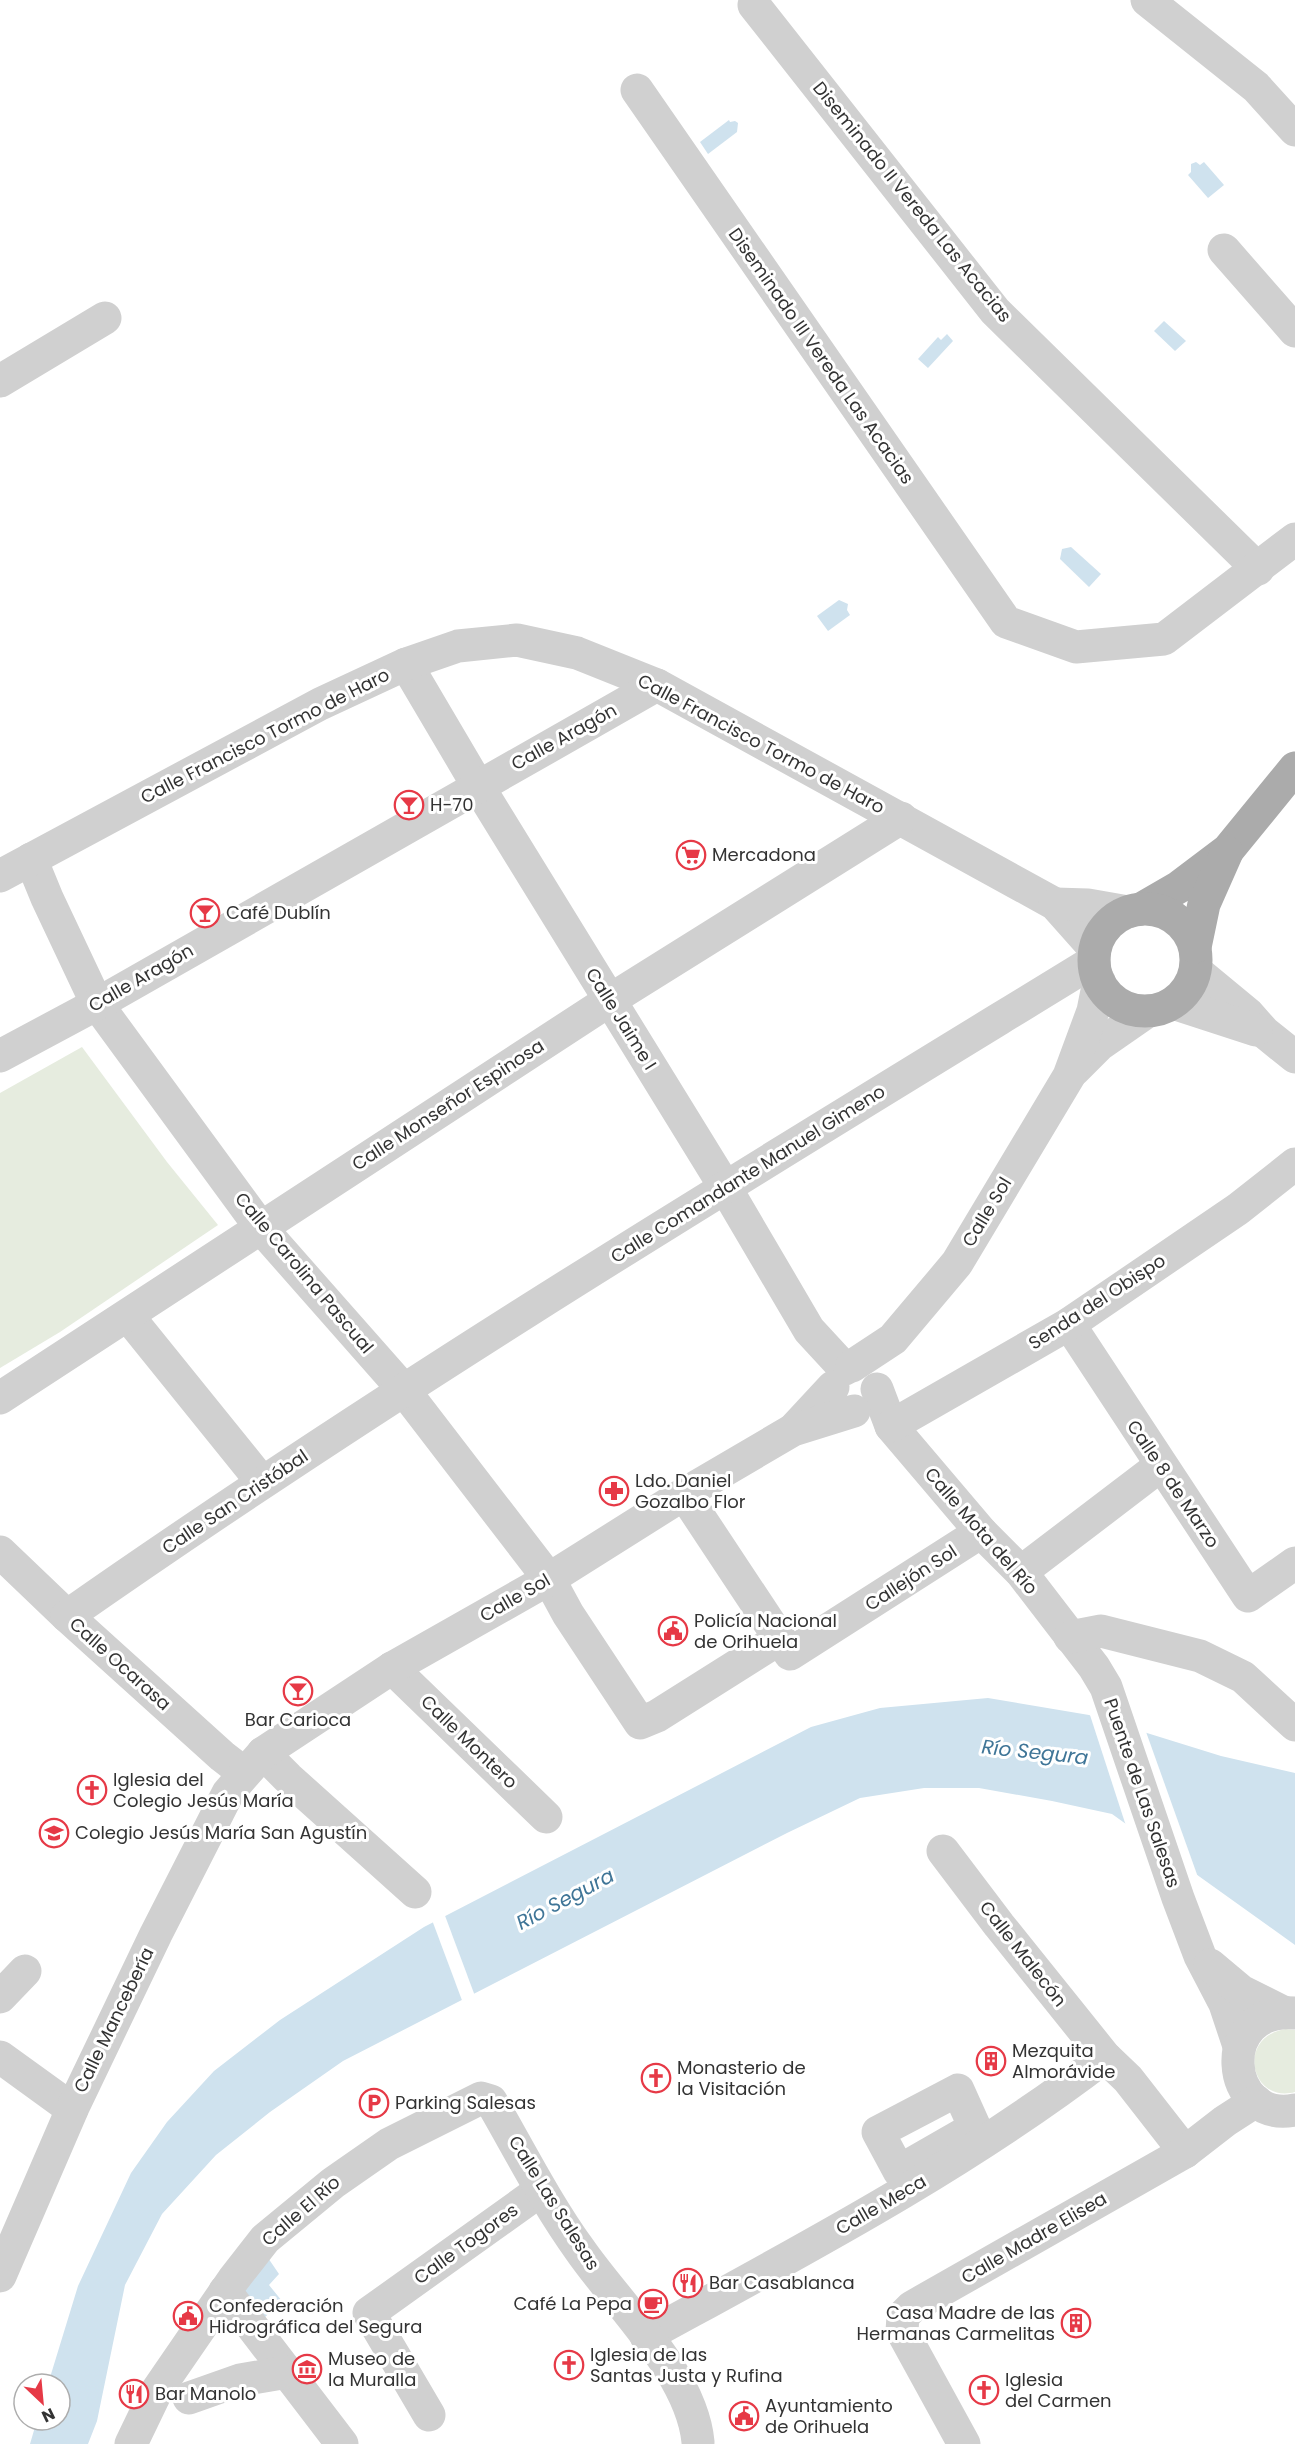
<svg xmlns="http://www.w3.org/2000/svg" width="1295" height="2444" viewBox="0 0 1295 2444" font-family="Poppins,sans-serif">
<rect width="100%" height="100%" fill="#fff"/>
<g fill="#e6ecdf">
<path d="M82,1047L167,1162L218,1225L60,1332L0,1368V1093Z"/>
<path d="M1286,2029L1295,2030V2092C1251,2104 1235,2037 1286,2029Z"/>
</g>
<g fill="#cfe2ee">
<path d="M729,120L730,122L735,121L738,123L737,132L708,154L700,142Z"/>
<path d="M1196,162L1200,165L1204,162L1224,185L1208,198L1188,175L1191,172V164Z"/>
<path d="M1164,321L1186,341L1175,351L1154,331Z"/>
<path d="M947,334L953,341L928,368L918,359L938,337L941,340Z"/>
<path d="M1071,547L1101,574L1089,587L1060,559L1062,549Z"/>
<path d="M839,600L848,604L847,610L850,615L828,631L817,616Z"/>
<path d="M988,1698L1089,1715L1221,1756L1295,1773V1945L1112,1814L1052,1801L979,1788H924L860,1798L787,1833L343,2061L270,2112L216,2155L162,2214L125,2285L97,2421L88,2444H30L37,2420H60V2384H48L78,2286L131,2173L167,2122L214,2071L280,2020L424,1927L811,1727L880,1708Z"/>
<path d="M264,2252L279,2274L269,2285L282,2301L264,2318L235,2283Z"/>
</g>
<g fill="#fff">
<path d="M1089,1712L1145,1729L1199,1880L1127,1829Z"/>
<path d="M444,1913L475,1996L463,2003L432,1920Z"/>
</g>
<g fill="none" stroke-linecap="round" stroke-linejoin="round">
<g stroke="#d0d0d0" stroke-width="33">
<path d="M1147,0L1256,87L1295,130"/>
<path d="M754,5L995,311L1258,569"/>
<path d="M637,90L1006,622L1076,647L1164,639L1295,539"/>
<path d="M1224,250L1295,331"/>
<path d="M0,381L105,318"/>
<path d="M406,664L478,786L725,1187L809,1330L845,1369"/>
<path d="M31,859L47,898L97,1004L261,1228L403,1389L549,1579L568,1614L640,1723L657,1716L779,1639"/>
<path d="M0,876L320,704L406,664L458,646L517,640L577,653L657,685L1055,904L1095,949"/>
<path d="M1055,904L1088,905L1128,912"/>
<path d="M1196,971L1248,1014L1264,1032L1295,1057"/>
<path d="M1173,1003L1256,1030"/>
<path d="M0,1056L97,1004L657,685"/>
<path d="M1074,1070L1099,1045L1148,1011"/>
<path d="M128,1316L262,1482"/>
<path d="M1069,1324L1248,1596L1295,1563"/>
<path d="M852,1366L893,1339L957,1263L1069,1076L1093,1011L1099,981"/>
<path d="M877,1389L891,1426L981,1532L1021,1572L1094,1667L1106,1687L1178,1898L1200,1956L1225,2004L1239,2046"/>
<path d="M0,1398L610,1000L901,818"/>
<path d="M891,1426L1069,1324L1238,1209L1295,1164"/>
<path d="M794,1429L833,1387"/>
<path d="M684,1494L790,1654L981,1532"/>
<path d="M0,1552L67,1616L222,1756L244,1773"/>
<path d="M1021,1572L1160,1466"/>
<path d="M67,1616C400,1383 748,1173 1094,961"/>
<path d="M1070,1637L1101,1631L1200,1656L1243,1677L1295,1725"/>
<path d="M392,1668L546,1817"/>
<path d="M263,1753L288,1778L415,1892"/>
<path d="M943,1851L999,1925L1105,2057L1128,2079L1185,2152"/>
<path d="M1210,1965L1241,1991L1283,2012"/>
<path d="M0,1997L25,1971"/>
<path d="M1295,2013C1214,2006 1224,2124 1295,2110"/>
<path d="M0,2057L72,2109"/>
<path d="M958,2090L976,2130L967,2132L899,2171L878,2132Z"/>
<path d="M0,2276L74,2105L156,1934L228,1793L263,1753L392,1668L549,1579L684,1494L793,1430L854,1411"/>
<path d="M225,2291L342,2444"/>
<path d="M646,2336C803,2250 963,2166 1105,2057"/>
<path d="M189,2398L240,2380L288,2372"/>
<path d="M429,2415L369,2313L541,2190"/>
<path d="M131,2444L156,2392L233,2280L265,2239L333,2183L389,2144L481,2098L491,2101C520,2151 546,2203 580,2250C618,2305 692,2374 698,2442"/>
<path d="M964,2444L902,2331L903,2316L912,2307L1185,2152L1225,2121L1256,2101"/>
</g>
<g stroke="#ababab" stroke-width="33">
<path d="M1141,909L1179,887L1228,850L1295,768"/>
<circle cx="1145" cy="960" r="51"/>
<path d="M1195,947L1204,904L1227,852"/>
</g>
</g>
<defs>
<g id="bar-ring" transform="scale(1.5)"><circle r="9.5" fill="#fff" stroke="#e63946" stroke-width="1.5"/><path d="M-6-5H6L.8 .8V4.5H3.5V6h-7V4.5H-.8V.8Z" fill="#e63946"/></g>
<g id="supermarket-ring" transform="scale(1.5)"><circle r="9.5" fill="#fff" stroke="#e63946" stroke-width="1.5"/><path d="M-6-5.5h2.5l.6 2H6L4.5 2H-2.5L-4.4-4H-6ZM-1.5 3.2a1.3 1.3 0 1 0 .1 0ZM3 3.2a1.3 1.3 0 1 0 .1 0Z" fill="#e63946"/></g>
<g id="pharmacy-ring" transform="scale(1.5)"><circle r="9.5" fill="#fff" stroke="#e63946" stroke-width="1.5"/><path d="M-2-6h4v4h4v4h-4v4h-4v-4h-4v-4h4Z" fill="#e63946"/></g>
<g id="civic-ring" transform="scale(1.5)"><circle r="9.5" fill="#fff" stroke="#e63946" stroke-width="1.5"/><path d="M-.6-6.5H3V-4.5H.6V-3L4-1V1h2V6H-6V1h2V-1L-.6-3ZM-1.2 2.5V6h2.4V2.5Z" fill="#e63946"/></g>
<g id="church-ring" transform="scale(1.5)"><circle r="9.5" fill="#fff" stroke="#e63946" stroke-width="1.5"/><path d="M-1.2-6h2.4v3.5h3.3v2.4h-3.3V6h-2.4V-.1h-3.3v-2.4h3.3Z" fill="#e63946"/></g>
<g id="school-ring" transform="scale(1.5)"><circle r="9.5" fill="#fff" stroke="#e63946" stroke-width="1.5"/><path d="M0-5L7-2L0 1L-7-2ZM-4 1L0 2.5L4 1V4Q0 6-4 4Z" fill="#e63946"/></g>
<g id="building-ring" transform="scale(1.5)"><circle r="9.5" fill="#fff" stroke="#e63946" stroke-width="1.5"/><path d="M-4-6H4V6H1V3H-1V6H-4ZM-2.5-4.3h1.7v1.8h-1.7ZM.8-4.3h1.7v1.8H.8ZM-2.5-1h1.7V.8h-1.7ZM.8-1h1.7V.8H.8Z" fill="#e63946"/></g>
<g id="parking-ring" transform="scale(1.5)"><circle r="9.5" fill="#fff" stroke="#e63946" stroke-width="1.5"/><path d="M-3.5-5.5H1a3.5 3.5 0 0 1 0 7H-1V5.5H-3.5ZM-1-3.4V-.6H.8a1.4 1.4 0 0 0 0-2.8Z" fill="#e63946"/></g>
<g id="restaurant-ring" transform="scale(1.5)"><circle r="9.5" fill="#fff" stroke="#e63946" stroke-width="1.5"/><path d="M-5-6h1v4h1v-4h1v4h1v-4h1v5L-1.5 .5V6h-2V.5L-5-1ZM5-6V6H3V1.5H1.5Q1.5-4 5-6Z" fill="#e63946"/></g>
<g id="cafe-ring" transform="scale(1.5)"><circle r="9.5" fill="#fff" stroke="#e63946" stroke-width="1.5"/><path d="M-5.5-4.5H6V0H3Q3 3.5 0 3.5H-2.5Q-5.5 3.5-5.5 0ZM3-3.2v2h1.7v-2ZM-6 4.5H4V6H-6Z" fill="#e63946"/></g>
<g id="museum-ring" transform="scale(1.5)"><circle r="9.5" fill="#fff" stroke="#e63946" stroke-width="1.5"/><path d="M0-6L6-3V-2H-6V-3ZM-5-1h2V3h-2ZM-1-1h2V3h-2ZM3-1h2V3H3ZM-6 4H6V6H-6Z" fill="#e63946"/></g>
</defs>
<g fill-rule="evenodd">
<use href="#bar-ring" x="409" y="805"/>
<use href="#supermarket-ring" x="691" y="855"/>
<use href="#bar-ring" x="205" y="913"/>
<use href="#pharmacy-ring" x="614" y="1491"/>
<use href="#civic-ring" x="673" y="1631"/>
<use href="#bar-ring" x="298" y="1691"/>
<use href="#church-ring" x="92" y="1790"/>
<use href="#school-ring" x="54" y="1833"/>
<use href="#building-ring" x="991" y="2061"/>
<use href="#church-ring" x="656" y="2078"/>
<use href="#parking-ring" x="374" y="2103"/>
<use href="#restaurant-ring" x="688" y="2283"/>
<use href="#cafe-ring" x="653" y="2304"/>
<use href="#civic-ring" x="188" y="2316"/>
<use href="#building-ring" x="1076" y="2323"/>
<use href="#church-ring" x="569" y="2365"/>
<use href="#museum-ring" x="307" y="2369"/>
<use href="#church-ring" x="984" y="2390"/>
<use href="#restaurant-ring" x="134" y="2394"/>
<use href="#civic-ring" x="744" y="2416"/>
</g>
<g text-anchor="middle" stroke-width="6" stroke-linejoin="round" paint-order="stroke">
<g font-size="18" fill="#333" stroke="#fff">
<text transform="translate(912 202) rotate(51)" y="6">Diseminado II Vereda Las Acacias</text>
<text transform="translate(821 356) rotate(55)" y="6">Diseminado III Vereda Las Acacias</text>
<text transform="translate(265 736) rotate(-27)" y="6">Calle Francisco Tormo de Haro</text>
<text transform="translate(564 737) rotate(-29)" y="6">Calle Aragón</text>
<text transform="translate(761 744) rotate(28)" y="6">Calle Francisco Tormo de Haro</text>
<text transform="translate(141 978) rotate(-30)" y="6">Calle Aragón</text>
<text transform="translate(621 1019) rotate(58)" y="6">Calle Jaime I</text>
<text transform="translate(448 1105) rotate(-33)" y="6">Calle Monseñor Espinosa</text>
<text transform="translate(748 1174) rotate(-32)" y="6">Calle Comandante Manuel Gimeno</text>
<text transform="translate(987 1212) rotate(-59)" y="6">Calle Sol</text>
<text transform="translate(304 1273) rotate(50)" y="6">Calle Carolina Pascual</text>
<text transform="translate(1097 1302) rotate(-33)" y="6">Senda del Obispo</text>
<text transform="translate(1173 1484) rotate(56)" y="6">Calle 8 de Marzo</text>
<text transform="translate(235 1502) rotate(-34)" y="6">Calle San Cristóbal</text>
<text transform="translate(981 1531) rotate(49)" y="6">Calle Mota del Río</text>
<text transform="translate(911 1578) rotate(-33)" y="6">Callejón Sol</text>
<text transform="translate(515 1598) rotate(-30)" y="6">Calle Sol</text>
<text transform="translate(120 1664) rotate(42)" y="6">Calle Ocarasa</text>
<text transform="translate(469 1742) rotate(44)" y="6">Calle Montero</text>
<text transform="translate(1142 1793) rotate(71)" y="6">Puente de Las Salesas</text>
<text transform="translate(1023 1954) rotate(52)" y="6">Calle Malecón</text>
<text transform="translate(114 2020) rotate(-64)" y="6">Calle Mancebería</text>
<text transform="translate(554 2203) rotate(58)" y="6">Calle Las Salesas</text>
<text transform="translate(881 2205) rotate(-30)" y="6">Calle Meca</text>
<text transform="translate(301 2211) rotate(-41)" y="6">Calle El Río</text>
<text transform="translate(1034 2238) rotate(-30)" y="6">Calle Madre Elisea</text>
<text transform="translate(466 2244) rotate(-36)" y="6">Calle Togores</text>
</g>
<g font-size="18" fill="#333" stroke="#fff" text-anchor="start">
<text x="430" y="811">H-70</text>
<text x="712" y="861">Mercadona</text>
<text x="226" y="919">Café Dublín</text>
<text x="635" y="1487">Ldo. Daniel<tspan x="635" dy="21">Gozalbo Flor</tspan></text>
<text x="694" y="1627">Policía Nacional<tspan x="694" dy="21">de Orihuela</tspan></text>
<text x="298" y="1726" text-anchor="middle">Bar Carioca</text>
<text x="113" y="1786">Iglesia del<tspan x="113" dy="21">Colegio Jesús María</tspan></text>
<text x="75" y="1839">Colegio Jesús María San Agustín</text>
<text x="1012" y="2057">Mezquita<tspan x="1012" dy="21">Almorávide</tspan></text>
<text x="677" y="2074">Monasterio de<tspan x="677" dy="21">la Visitación</tspan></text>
<text x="395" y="2109">Parking Salesas</text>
<text x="709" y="2289">Bar Casablanca</text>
<text x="632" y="2310" text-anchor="end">Café La Pepa</text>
<text x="209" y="2312">Confederación<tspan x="209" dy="21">Hidrográfica del Segura</tspan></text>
<text x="1055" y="2319" text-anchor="end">Casa Madre de las<tspan x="1055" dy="21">Hermanas Carmelitas</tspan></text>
<text x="590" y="2361">Iglesia de las<tspan x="590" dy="21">Santas Justa y Rufina</tspan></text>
<text x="328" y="2365">Museo de<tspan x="328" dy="21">la Muralla</tspan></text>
<text x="1005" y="2386">Iglesia<tspan x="1005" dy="21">del Carmen</tspan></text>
<text x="155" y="2400">Bar Manolo</text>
<text x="765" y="2412">Ayuntamiento<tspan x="765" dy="21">de Orihuela</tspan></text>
</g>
<g font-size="20" font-style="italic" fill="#3f7597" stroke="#fff">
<text transform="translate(1035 1752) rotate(6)" y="7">Río Segura</text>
<text transform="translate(565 1899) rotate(-28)" y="7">Río Segura</text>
</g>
</g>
<g transform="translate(42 2402) rotate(154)"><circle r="28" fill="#ffffff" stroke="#adadad" stroke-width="1.5"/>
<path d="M0-4.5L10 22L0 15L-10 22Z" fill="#e63946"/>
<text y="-9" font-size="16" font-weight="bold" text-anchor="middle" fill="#333333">N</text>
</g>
</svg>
